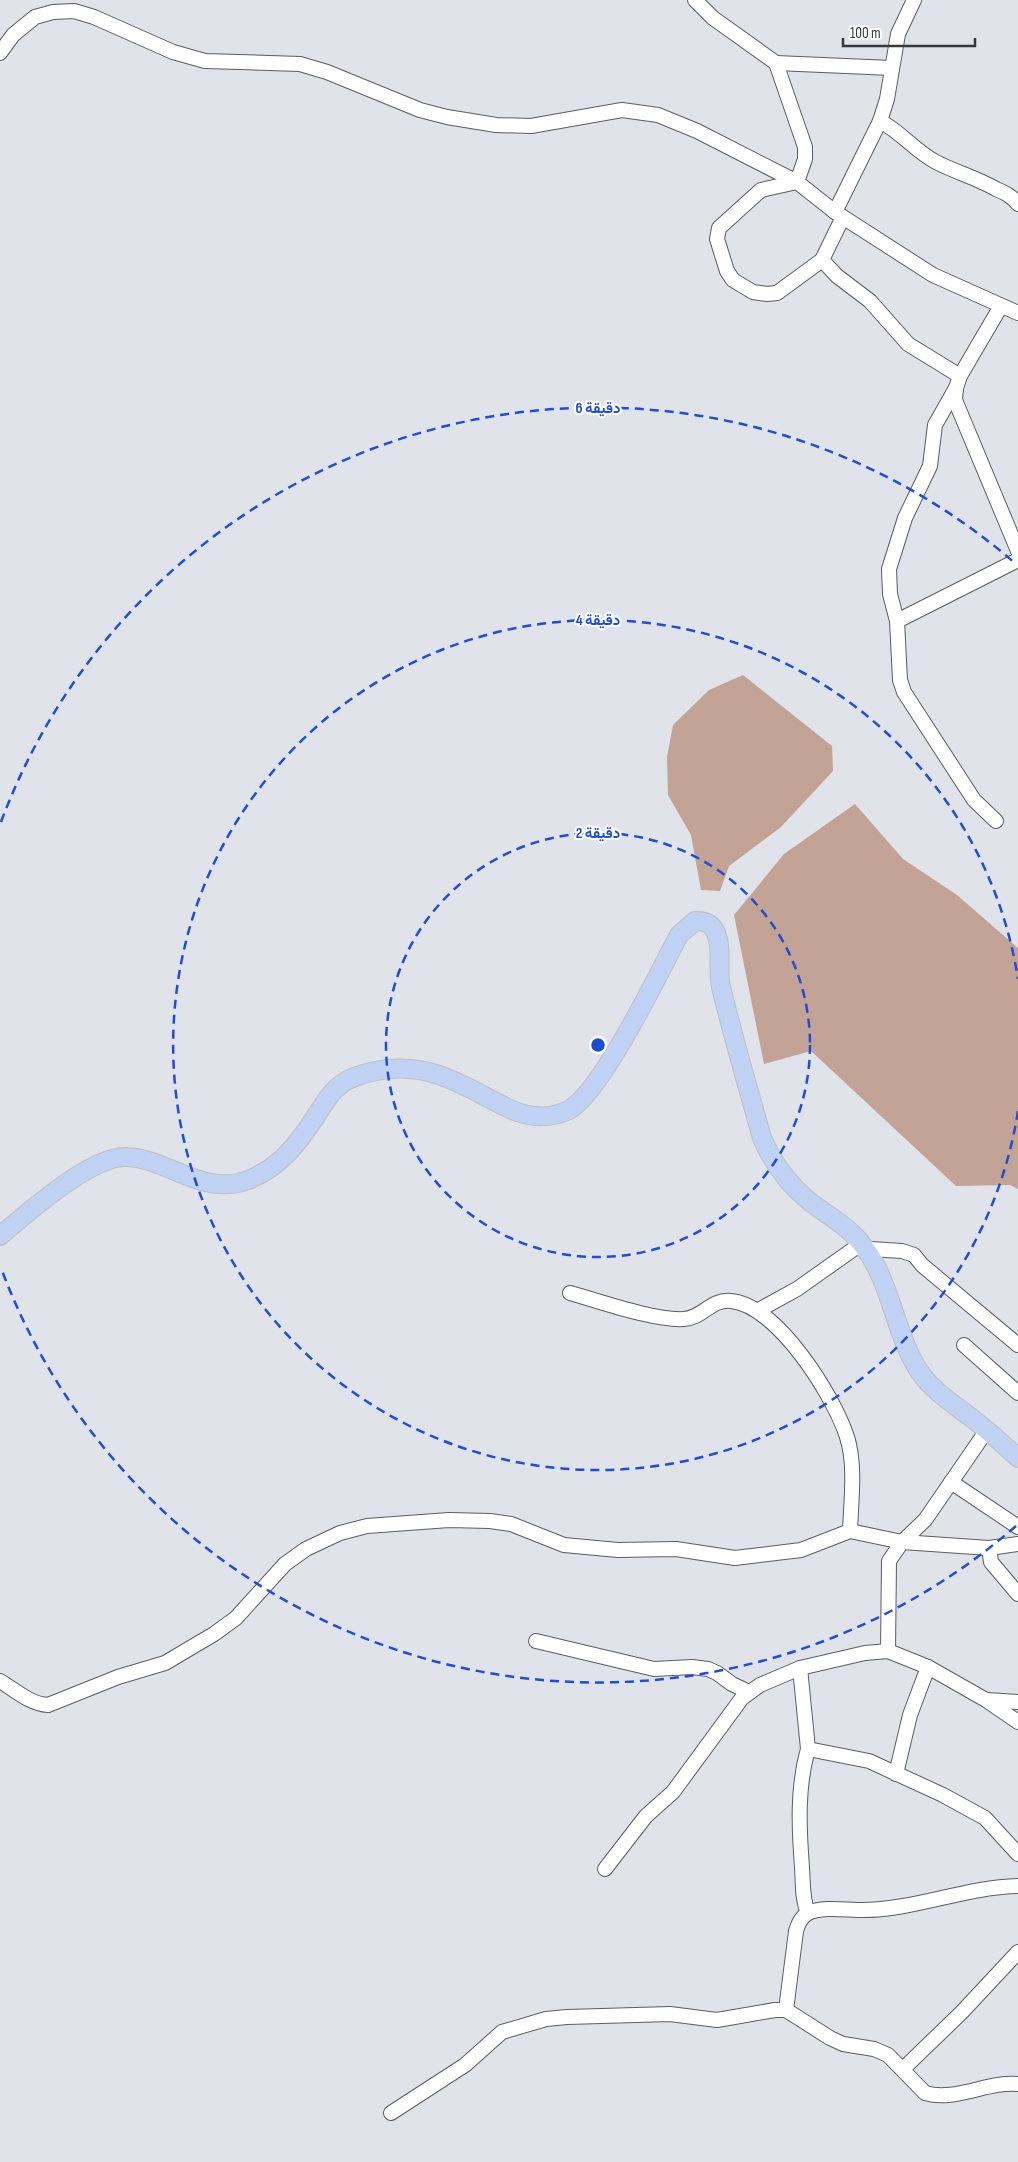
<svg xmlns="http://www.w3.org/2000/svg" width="1018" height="2162" viewBox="0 0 1018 2162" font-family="'Sofia Sans Condensed',Vazirmatn,sans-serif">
<rect width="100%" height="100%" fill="#e0e3ea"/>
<g fill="#c3a396">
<path d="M743,675L832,746L833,771L781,827L729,866L720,891L701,890L691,835L668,795L667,757L673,725L709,690Z"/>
<path d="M855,804L903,859L957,895L1018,948V1189L1010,1185L956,1186L811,1051L764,1064L734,915L784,854Z"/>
</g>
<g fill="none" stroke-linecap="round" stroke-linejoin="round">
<g stroke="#5a5d62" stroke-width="16">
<g id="minor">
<path d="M695,0L713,18L776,63L805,147V159L797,182L761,190L719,228L717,239L727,271L733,280L753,292L767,294L777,293L822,260L843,217"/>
<path d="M0,53L13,35L35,17L53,12L74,11L94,17L173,52L205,61L300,64L327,72L420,110L447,117L496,125L531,126L622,110L658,115L697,131L797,182L835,212L933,275L1018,313"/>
<path d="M776,63L892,68"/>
<path d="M880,121C901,132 915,151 936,162C955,172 977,178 996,189C1005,193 1012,196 1018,204"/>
<path d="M835,212L880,121L887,99L898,34L914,0"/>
<path d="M822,260L837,276L870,301L908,344L960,376"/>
<path d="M1001,306L960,376L956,388L955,400L1018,551"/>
<path d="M956,388L935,425L930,466L905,518L889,569L890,594L897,621L900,680L904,692L974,800L996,821"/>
<path d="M897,621L1018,560"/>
<path d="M570,1293C599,1301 655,1321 684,1319C703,1318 710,1299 731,1301C777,1305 834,1396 847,1437C856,1465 851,1501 850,1531"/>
<path d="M757,1311L797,1289L855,1248L902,1251L914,1255L922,1265L1018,1345"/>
<path d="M964,1345L1018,1393"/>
<path d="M951,1482L1018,1527"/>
<path d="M989,1548L991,1562L1018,1594"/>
<path d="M536,1641L654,1669L692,1667L708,1669L717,1673L732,1684L749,1692"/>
<path d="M888,1651L889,1561L902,1542L925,1520L987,1430"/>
<path d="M800,1668L808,1749L869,1761L943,1795L985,1818L1018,1854"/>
<path d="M0,1681C15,1690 30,1704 48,1705L118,1677L165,1663L214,1634L236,1618L285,1564L306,1549L340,1533L367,1526L449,1520L490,1521L511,1524L564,1545L618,1550L676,1549L735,1558L801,1550L850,1531L902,1542L989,1548L1018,1544"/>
<path d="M987,1700L1018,1702"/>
<path d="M808,1749C797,1787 799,1828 802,1867C803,1883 802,1899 808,1913"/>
<path d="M896,1774L910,1715L928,1667"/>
<path d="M605,1869L646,1816L673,1792L742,1698L760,1685L800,1668L865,1653L888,1651L928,1667L986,1700L1018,1722"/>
<path d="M786,2010L796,1931C798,1924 801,1917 808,1913C823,1906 846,1910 862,1910C915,1910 965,1887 1018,1886"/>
<path d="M903,2069L962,2012L1018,1952"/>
<path d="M391,2113L465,2065L502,2032L546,2019L567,2017L670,2014L717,2020L775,2010H786L830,2038L843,2044L874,2049L888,2055L925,2093C955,2102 988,2081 1018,2084"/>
</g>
</g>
<g stroke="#bfbfc0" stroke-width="20">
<path id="major" d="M0,1236C26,1214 93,1154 127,1157C169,1159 203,1197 248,1180C279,1168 298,1144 316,1116C324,1104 331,1091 343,1083C356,1074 374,1071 389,1069C436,1064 470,1090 510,1109C529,1118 550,1119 569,1110C601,1093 660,971 679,935L695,921C705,921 712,923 716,933C723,950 717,969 721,987C733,1037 748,1088 762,1138C773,1163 788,1184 809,1201C828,1216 849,1226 864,1247C892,1284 894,1332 919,1371C933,1392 958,1407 978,1423C992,1434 1005,1446 1018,1458"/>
</g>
<use href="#minor" stroke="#fff" stroke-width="14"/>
<use href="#major" stroke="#c0d3f5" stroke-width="18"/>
</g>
<g fill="none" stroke="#1d4ed8" stroke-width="2.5" stroke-dasharray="9 6">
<circle cx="598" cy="1045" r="212"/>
<path d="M1018 1111A425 425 0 1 1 1018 979"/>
<path d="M1016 1526A637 637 0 0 1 1 1268M1 822A637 637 0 0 1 1016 564"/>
</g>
<circle cx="598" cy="1045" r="8" fill="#1d4ed8" stroke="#fff" stroke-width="2.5"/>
<g font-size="15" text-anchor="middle" font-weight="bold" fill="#1d4ed8" stroke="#fff" stroke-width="4" stroke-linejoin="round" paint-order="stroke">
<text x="598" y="413">6 دقيقة</text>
<text x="598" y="625">4 دقيقة</text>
<text x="598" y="838">2 دقيقة</text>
</g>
<path d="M843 38v8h132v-8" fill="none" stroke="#37383b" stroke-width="2.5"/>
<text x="850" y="38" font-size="15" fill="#37383b" stroke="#ffffff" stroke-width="4" paint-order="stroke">100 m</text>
</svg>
